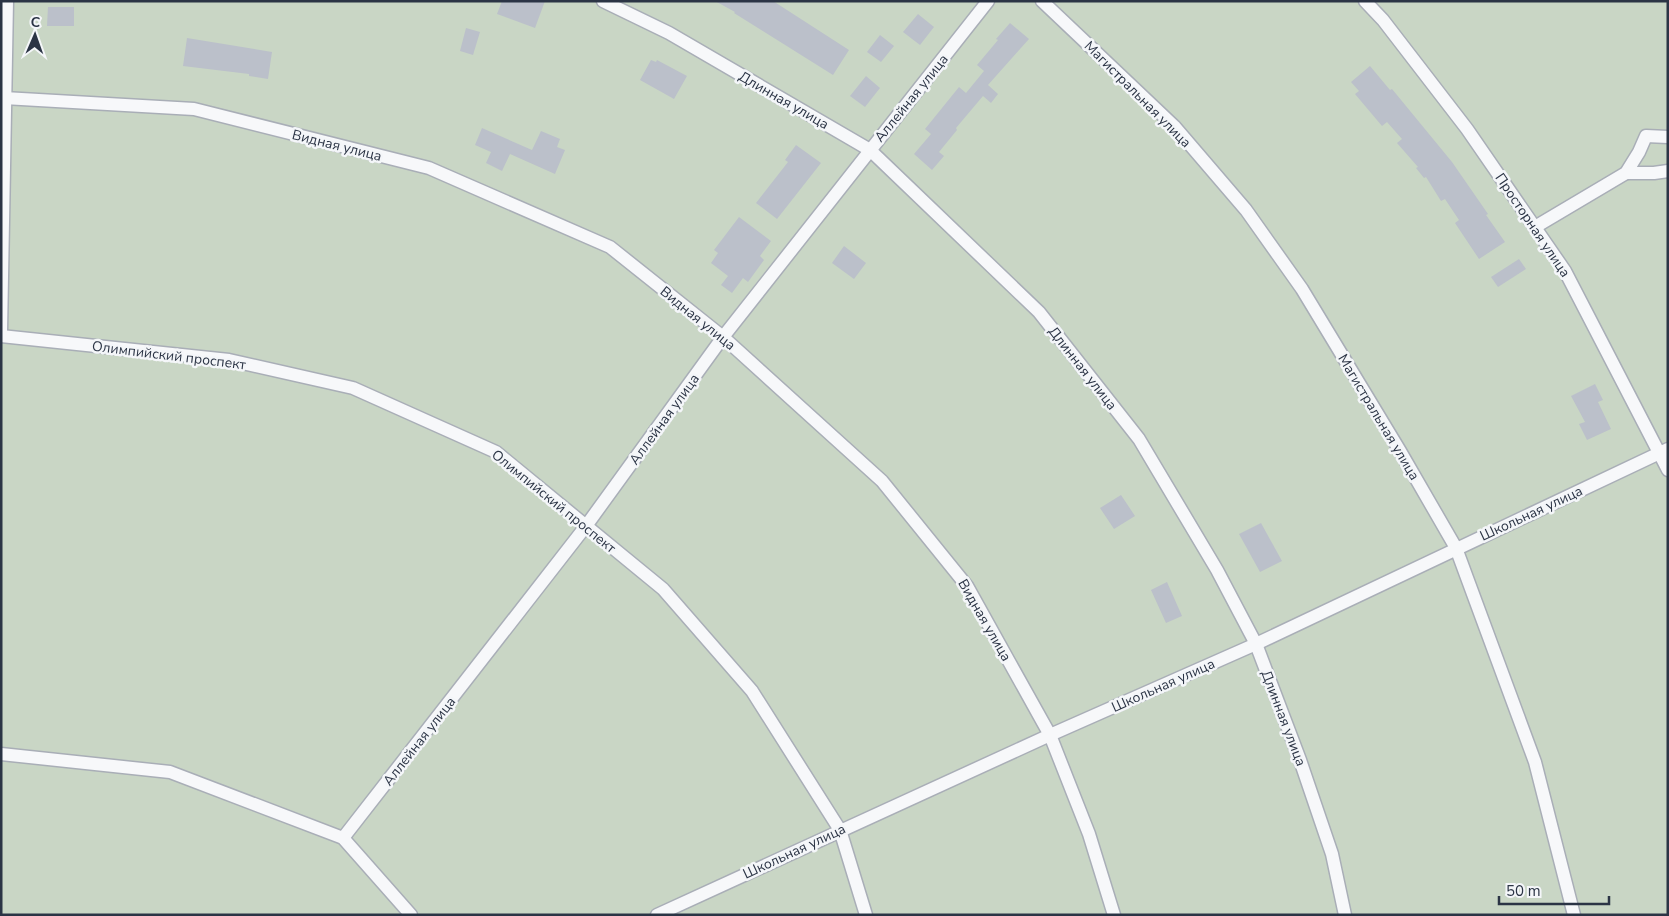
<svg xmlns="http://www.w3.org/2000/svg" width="1669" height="916" viewBox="0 0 1669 916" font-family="'Nunito Sans',sans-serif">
<rect width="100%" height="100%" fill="#e4e7ec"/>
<rect fill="#c9d6c5" x="1" y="1" width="1667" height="914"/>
<g fill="#bbc0ca">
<path d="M502,1H545L535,28L497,14Z"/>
<path d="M715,1H773L849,50L833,75L734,13L735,12Z"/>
<path d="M48,7H74V26H47Z"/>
<path d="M918,14L934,27L920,45L903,32Z"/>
<path d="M1010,23L1029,39L988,85L998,94L991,103L983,96L956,128L957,130L939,152L944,156L932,170L914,154L931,134L925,129L959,87L966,93L984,71L977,65L998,40L996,39Z"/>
<path d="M466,28L480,32L473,55L460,51Z"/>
<path d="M880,35L894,46L881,62L867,52Z"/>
<path d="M187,38L272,52L268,79L249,76V74L183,66Z"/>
<path d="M651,60L656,62L657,60L687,76L674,99L640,80Z"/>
<path d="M1370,66L1390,90L1392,89L1452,162L1488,214L1486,215L1505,242L1479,259L1455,223L1459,220L1445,199L1441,201L1426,177L1424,178L1416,168L1418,167L1397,143L1402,139L1387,122L1382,126L1355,94L1359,91L1351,82Z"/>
<path d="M866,76L880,88L865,107L850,96Z"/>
<path d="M482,128L532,150L541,131L560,139L557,147L565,150L555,174L510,154L502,171L486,163L491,152L475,145Z"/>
<path d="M796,145L821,163L777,219L756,203L788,162L785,160Z"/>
<path d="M739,217L771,241L760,256L764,260L748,282L743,278L732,293L721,285L728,276L711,263L718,253L714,250Z"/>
<path d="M844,246L866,263L854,279L832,263Z"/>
<path d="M1519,259L1526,269L1498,287L1491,277Z"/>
<path d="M1595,384L1603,400L1598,402L1611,429L1587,440L1579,424L1585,422L1571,396Z"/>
<path d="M1121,495L1135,516L1114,529L1100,508Z"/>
<path d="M1261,523L1282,561L1260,572L1239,534Z"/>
<path d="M1167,582L1182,616L1166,623L1151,590Z"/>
</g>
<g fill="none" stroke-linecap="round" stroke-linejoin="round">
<g stroke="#a9aeb7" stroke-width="15">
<g id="street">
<path d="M603,1L669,33L870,150L1039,312L1139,439L1217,570L1256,644L1300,760L1332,854L1345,915"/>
<path d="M1042,1L1174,126L1246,210L1302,289L1400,451L1456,548L1535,762L1574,915"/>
<path d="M1365,1L1383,20L1467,129L1565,271L1668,470"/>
<path d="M4,98L194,109L429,168L610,247L723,337L882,481L967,586L1050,735L1089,834L1114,915"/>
<path d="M1626,173H1654L1668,171"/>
<path d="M1535,227L1626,173L1639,152L1646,136L1668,137"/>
<path d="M1,332L7,1"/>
<path d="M1,336L229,360L353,388L496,452L663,589L752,691L840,830L866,915"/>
<path d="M1,754L170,772L343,838L411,915"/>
<path d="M343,838L586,526L723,337L988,1"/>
<path d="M657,915L1050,735L1256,644L1668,449"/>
</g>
</g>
<use href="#street" stroke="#f7f8fa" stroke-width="12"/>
</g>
<g text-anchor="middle" stroke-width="5" stroke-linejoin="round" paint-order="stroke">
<g font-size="14" fill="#2b3445" stroke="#f4f6f9">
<text transform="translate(1138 94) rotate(45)" y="5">Магистральная улица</text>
<text transform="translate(911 98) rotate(-51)" y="5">Аллейная улица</text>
<text transform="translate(784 100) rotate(30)" y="5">Длинная улица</text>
<text transform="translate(337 145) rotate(14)" y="5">Видная улица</text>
<text transform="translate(1533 225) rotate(56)" y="5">Просторная улица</text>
<text transform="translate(698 318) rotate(39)" y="5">Видная улица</text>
<text transform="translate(169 355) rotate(7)" y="5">Олимпийский проспект</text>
<text transform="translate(1083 368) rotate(52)" y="5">Длинная улица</text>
<text transform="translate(1379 417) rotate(59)" y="5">Магистральная улица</text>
<text transform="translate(664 419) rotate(-54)" y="5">Аллейная улица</text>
<text transform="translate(554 501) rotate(39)" y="5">Олимпийский проспект</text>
<text transform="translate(1531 513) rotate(-25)" y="5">Школьная улица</text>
<text transform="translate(985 620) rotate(60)" y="5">Видная улица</text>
<text transform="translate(1163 685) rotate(-24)" y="5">Школьная улица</text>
<text transform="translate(1284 718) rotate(69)" y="5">Длинная улица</text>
<text transform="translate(419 741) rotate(-52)" y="5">Аллейная улица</text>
<text transform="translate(794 851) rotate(-25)" y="5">Школьная улица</text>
</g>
</g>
<rect width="1669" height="916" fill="none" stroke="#2b3445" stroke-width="5"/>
<g transform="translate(35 35) rotate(2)" stroke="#f4f6f9" stroke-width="4" paint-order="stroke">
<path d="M0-4L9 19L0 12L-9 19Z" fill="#2b3445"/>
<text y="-8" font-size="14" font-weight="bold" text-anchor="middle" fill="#2b3445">С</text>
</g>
<path d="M1499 896v8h110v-8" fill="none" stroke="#2b3445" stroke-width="2.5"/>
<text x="1506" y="896" font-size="15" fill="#2b3445" stroke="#f4f6f9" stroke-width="4" paint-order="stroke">50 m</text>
</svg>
